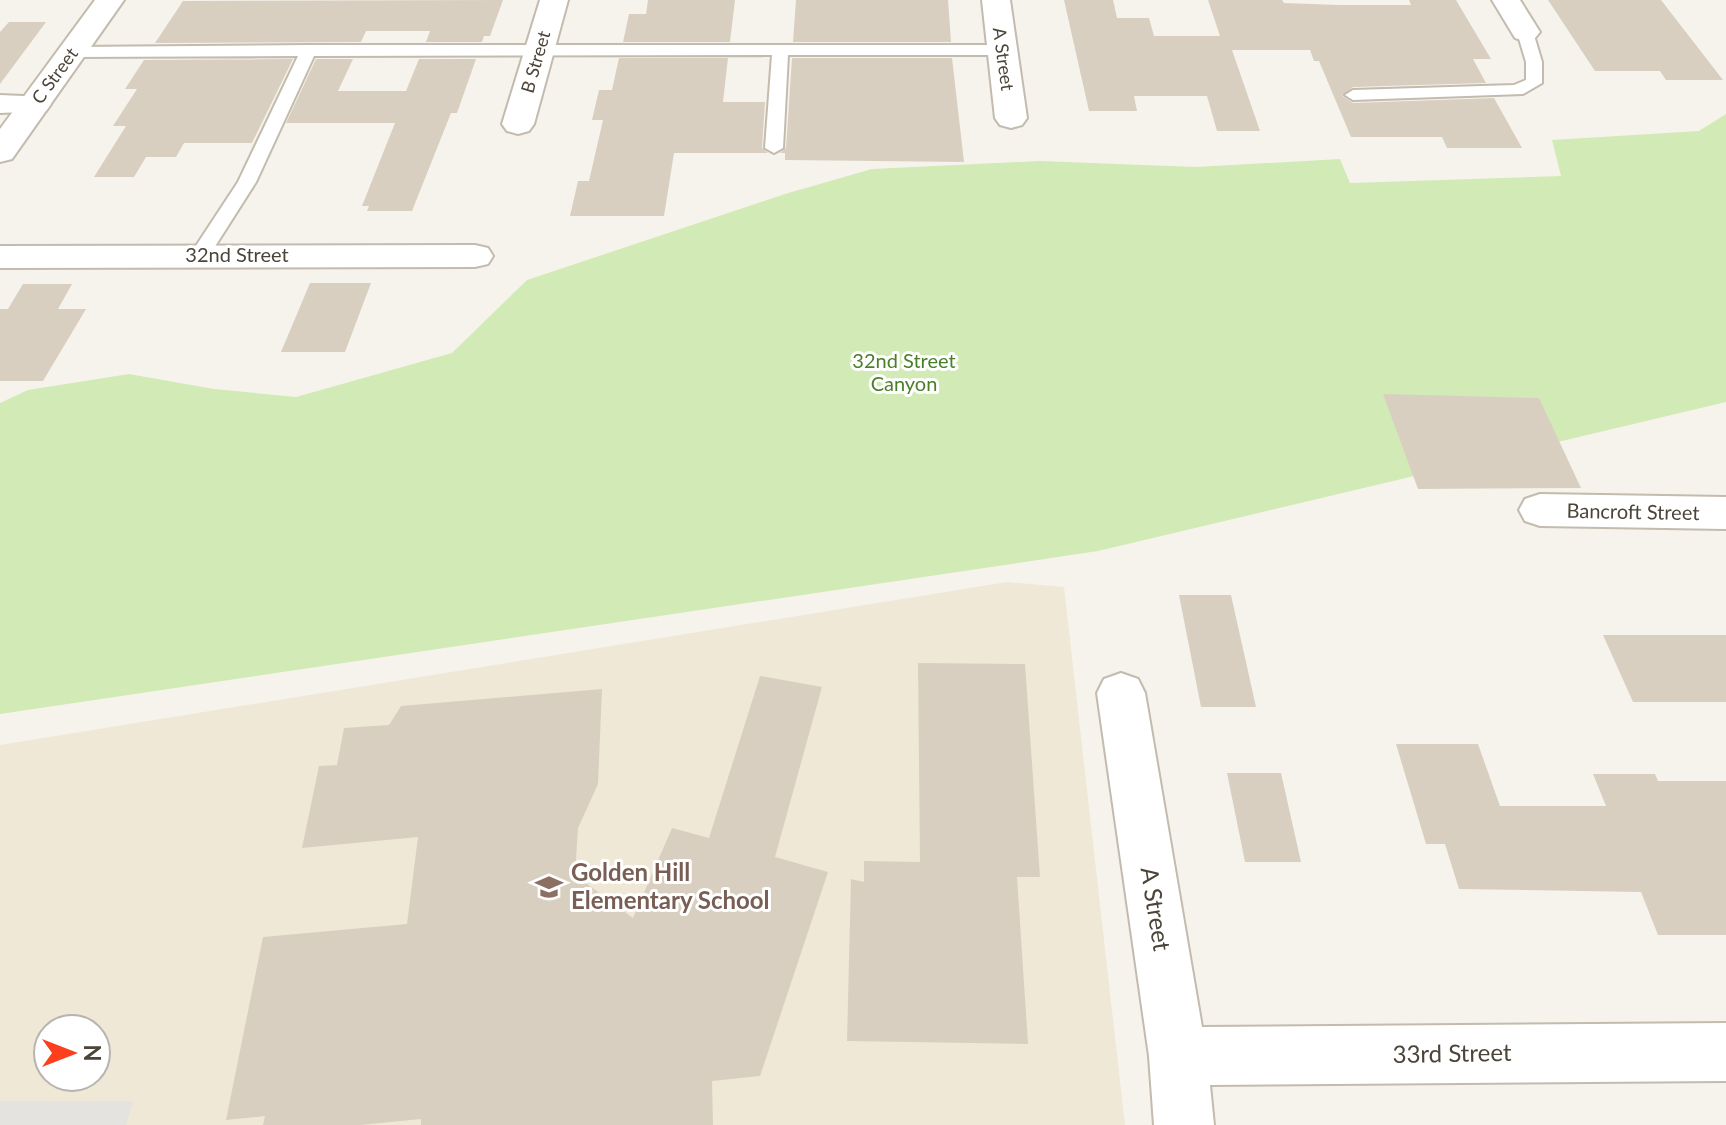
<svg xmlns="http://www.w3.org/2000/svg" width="1726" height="1125" viewBox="0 0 1726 1125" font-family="Lato,sans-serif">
<rect width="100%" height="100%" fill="#f6f3ec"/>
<path fill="#efe8d6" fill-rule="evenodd" d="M1007,582L1064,587L1125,1125H0V745ZM48,1029H96V1077H48Z"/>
<path fill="#d2eab5" d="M1726,114V402L1098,551L0,714V403L28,390L129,374L214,389L296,397L452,353L527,280L785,194L872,169L1040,161L1196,167L1340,159L1350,183L1561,176L1552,140L1699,131Z"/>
<path fill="#e5e3e0" d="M0,1101H133L126,1125H0Z"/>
<g fill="#d8cfc1">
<path d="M503,0L490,36H484L482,42H426L430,31H366L361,42L155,43L183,1Z"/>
<path d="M648,0H735L730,42H623L629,14H646Z"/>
<path d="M796,0H948L951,42H793Z"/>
<path d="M1064,0H1113L1117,18H1149L1154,36H1220L1208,0H1282L1284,3L1339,5H1411L1409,0H1456L1491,59H1473L1486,83L1353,87L1342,96L1353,103L1494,98L1522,148H1447L1442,137H1351L1319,61H1314L1310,50H1232L1260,131H1217L1207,96H1134L1137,111H1089Z"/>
<path d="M1548,0H1661L1723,80H1666L1660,71H1595Z"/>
<path d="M9,22H46L0,84V32Z"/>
<path d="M619,58H728L723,102H765L762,148L768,153H674L664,216H570L578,181H589L603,120H592L599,90H612Z"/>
<path d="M792,58H952L964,162L785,160V153H780L786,148Z"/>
<path d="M293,59L252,143H184L176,157H146L134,177H94L126,126H113L137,89H125L144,60Z"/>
<path d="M316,59H353L338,91H406L419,59H476L457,113H451L412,211H367L369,206H362L395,123H286Z"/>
<path d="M310,283H371L345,352H281Z"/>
<path d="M23,284H72L58,309H86L43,381H0V309H8Z"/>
<path d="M1383,394L1539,398L1581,488L1418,489Z"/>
<path d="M1179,595H1231L1256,707H1201Z"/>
<path d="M1603,635H1726V702H1633Z"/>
<path d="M918,663L1025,664L1040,877H1017L1028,1044L847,1041L851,879L864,882V861L920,862Z"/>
<path d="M760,676L822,687L775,857L828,872L760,1076L712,1081L713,1125H421V1119L361,1125H263L265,1116L226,1120L263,937L407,924L418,837L302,848L319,766L337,765L344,728L389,725L401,706L602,689L598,784L578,828L575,875L633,918L672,828L709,838Z"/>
<path d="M1396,744H1478L1500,806H1606L1593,774H1655L1658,781H1726V935H1658L1641,892L1459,889L1445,844H1426Z"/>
<path d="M1227,773H1281L1301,862H1245Z"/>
</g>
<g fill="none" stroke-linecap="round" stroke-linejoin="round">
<g stroke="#c2bbae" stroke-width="4">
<g id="service">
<path d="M1525,27L1533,32L1542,62V83L1523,94L1353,100L1345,95L1353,90L1514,85L1526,80V62L1517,32Z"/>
<path d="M309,45H1002L1010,50L1002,55H788L783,148L774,153L765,148L772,55L314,56L256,182L207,259L200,261L190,255L238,182L298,56L72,57L64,52L72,47Z"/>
</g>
</g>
<g stroke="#c2bbae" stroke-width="4">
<g id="minor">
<path d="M540,0H568L534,124L529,131L518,134L507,131L502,124Z"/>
<path d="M982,0H1010L1027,118L1022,125L1011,128L1000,125L995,118Z"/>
<path d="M1492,0H1520L1540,32L1535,38L1525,41L1515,38Z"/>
<path d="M0,95L46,97L51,104L46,111L0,113Z"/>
<path d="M475,245L488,248L493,256L488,264L475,267L0,268V246Z"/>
<path d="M1540,494L1726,497V529L1540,526L1525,521L1519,510L1525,499Z"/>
<path d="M1121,673L1138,679L1145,693L1202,1027L1726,1023V1081L1210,1085L1214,1125H1154L1149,1056L1097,693L1104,679Z"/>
</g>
</g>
<g stroke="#c2bbae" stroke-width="4">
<path id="tertiary" d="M95,0H124L12,159L0,162V129Z"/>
</g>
<use href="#service" fill="#fff" fill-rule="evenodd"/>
<use href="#minor" fill="#fff" fill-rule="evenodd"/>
<use href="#tertiary" fill="#fff" fill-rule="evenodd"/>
</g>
<defs>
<g id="school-bare" transform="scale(2.16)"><path d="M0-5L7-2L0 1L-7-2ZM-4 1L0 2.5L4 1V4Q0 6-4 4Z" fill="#8d6e63" stroke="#fff" stroke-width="2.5" paint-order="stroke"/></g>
</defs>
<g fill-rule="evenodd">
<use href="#school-bare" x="549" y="887"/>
</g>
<g text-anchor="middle" stroke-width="6" stroke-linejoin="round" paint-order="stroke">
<g font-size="18" fill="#4b4439" stroke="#fff">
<text transform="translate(1003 59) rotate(82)" y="6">A Street</text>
<text transform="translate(536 62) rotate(-74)" y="6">B Street</text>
<text transform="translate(55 76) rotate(-54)" y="6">C Street</text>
</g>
<g font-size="20" fill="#4b4439" stroke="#fff">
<text x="237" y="262">32nd Street</text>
<text transform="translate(1633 512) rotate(1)" y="7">Bancroft Street</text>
</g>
<g font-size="20" fill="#4a7f2a" stroke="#fff">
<text x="904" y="368">32nd Street<tspan x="904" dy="23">Canyon</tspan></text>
</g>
<g font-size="24" font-weight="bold" fill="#785e54" stroke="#fff" text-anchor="start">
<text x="571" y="881">Golden Hill<tspan x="571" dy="28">Elementary School</tspan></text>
</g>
<g font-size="24" fill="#4b4439" stroke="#fff">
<text transform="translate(1155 909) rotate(81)" y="8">A Street</text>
<text transform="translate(1452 1054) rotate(-1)" y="8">33rd Street</text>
</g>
</g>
<g transform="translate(72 1053) rotate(90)"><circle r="38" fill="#ffffff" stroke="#b7b4b0" stroke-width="2"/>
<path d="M0-6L14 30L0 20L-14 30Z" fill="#fc3f1d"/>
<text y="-12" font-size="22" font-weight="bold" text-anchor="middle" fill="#4b4439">N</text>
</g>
</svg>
